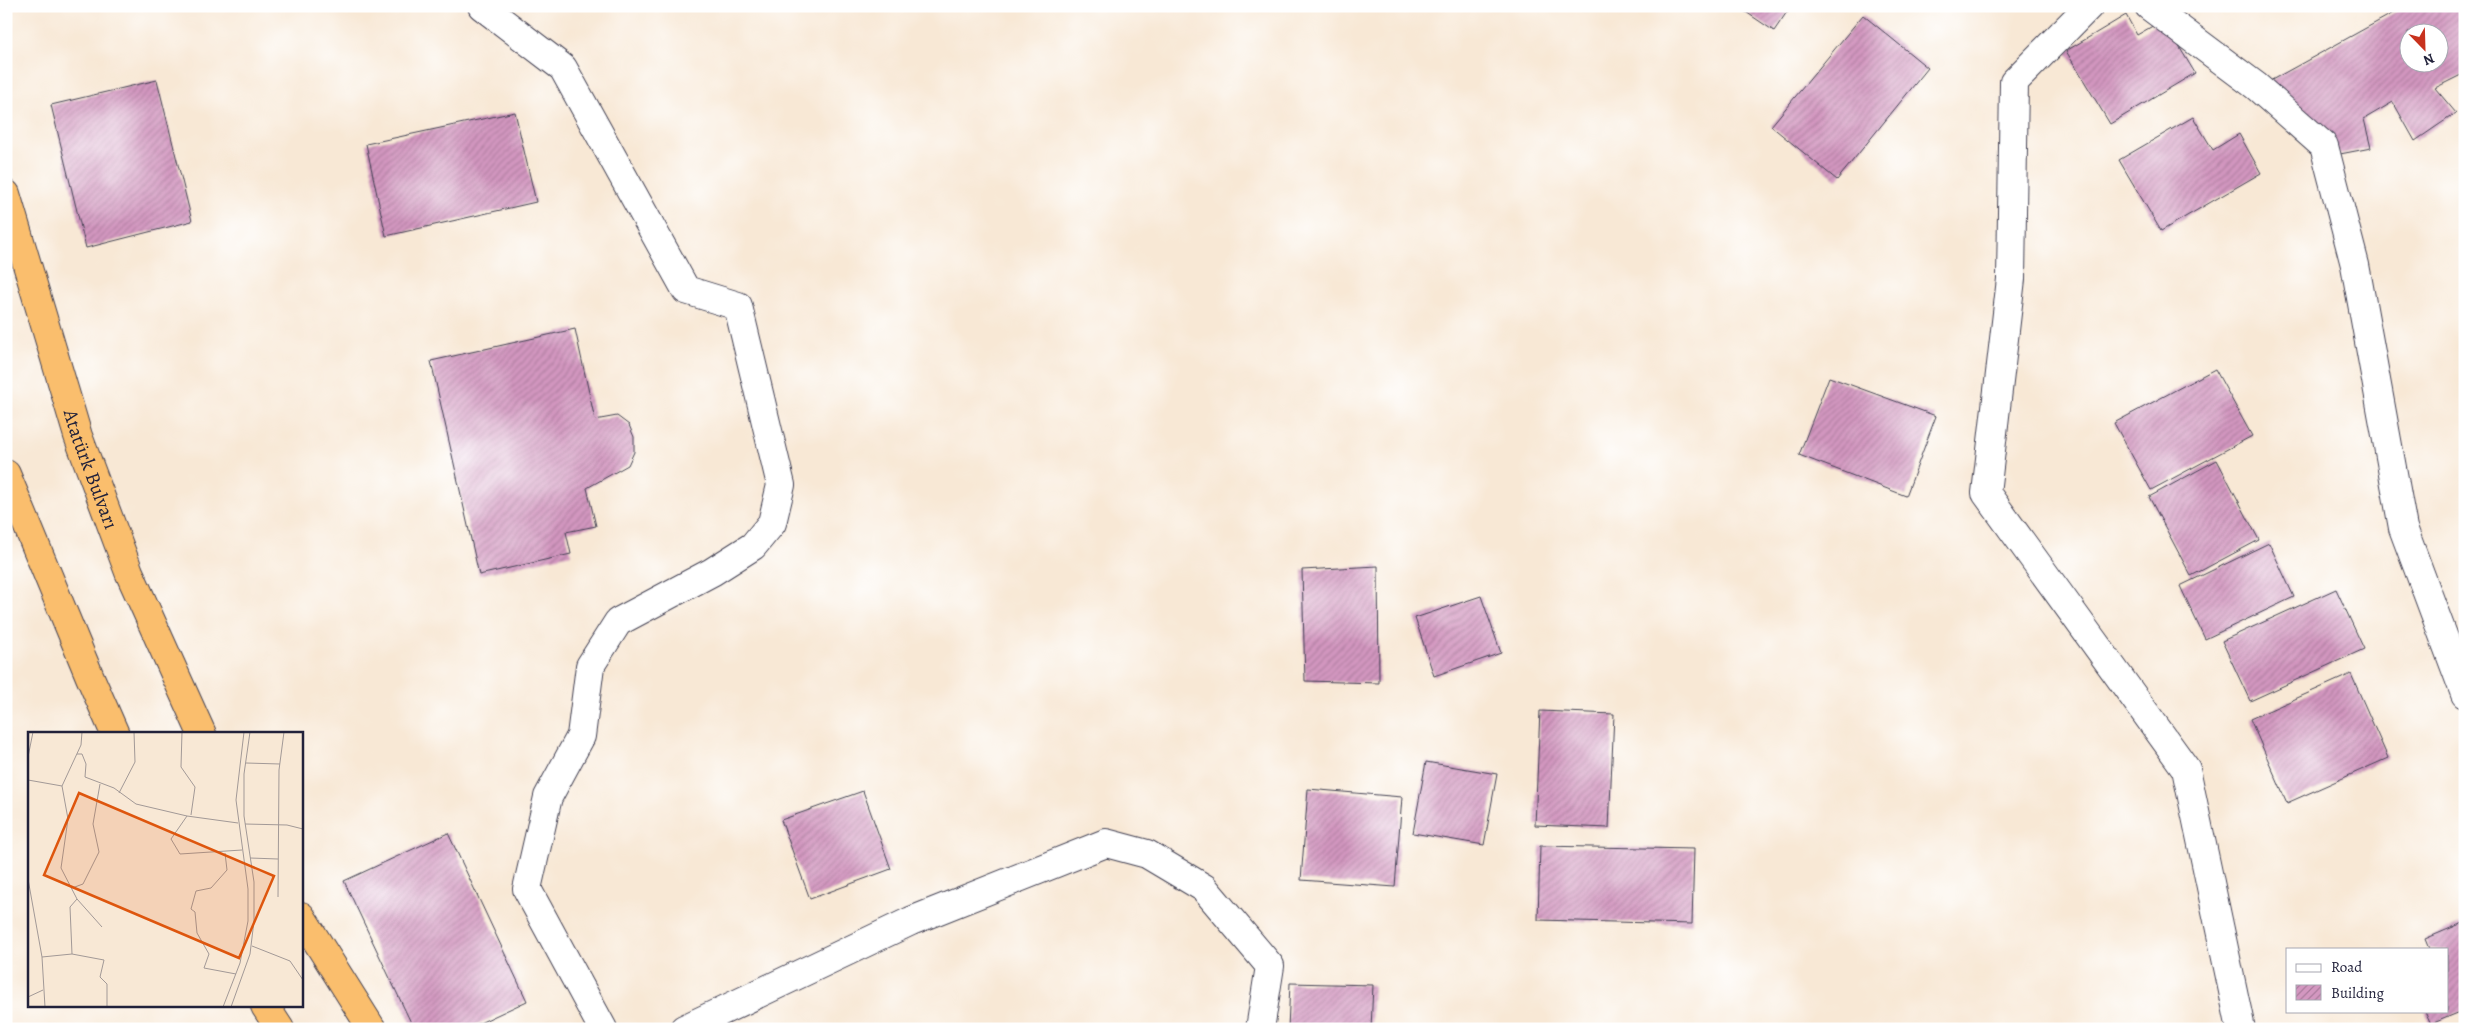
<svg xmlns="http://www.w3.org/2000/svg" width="2471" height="1035" viewBox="0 0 2471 1035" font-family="Alegreya,serif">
<defs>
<pattern id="building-hatch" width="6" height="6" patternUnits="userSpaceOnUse" patternTransform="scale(1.25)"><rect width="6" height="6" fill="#d397c0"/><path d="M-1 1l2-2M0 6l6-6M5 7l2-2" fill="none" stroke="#ab7b9d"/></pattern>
</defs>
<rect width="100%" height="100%" fill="#fff"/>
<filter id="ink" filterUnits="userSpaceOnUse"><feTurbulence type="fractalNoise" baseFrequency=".02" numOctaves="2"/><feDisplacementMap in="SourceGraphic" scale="10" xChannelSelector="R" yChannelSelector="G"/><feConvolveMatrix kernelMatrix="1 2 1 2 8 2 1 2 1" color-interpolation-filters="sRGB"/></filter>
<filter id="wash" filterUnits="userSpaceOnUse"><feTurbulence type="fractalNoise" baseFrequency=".0096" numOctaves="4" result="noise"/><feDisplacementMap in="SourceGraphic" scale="20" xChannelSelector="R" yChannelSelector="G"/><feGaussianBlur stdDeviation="1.12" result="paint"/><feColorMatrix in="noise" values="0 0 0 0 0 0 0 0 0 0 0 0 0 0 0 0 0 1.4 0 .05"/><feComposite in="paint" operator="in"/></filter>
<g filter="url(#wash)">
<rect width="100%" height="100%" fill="#f8e8d5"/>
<g id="blocks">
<g fill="url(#building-hatch)" fill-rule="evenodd">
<path d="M1737,6H1791L1774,31Z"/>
<path d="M2406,6H2465V73L2435,88L2456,113L2415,141L2393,102L2364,119L2371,148L2340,154L2268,82ZM2408,32H2438V62H2408Z"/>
<path d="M1863,15L1928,68L1837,180L1771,126Z"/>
<path d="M2126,15L2137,35L2163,20L2195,73L2110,124L2066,51Z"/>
<path d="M157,80L192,221L86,248L51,105Z"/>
<path d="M515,112L536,202L386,236L366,144Z"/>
<path d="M2193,117L2213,150L2239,134L2261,173L2161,231L2119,160Z"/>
<path d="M575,329L595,420L617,416L629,425L634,437V452L628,465L587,488L596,526L566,532L571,554L479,575L431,361Z"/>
<path d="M2215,369L2252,436L2151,490L2114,423Z"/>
<path d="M1829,377L1936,416L1906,496L1799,455Z"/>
<path d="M2217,460L2259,540L2191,576L2149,497Z"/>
<path d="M2269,543L2294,597L2205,639L2180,586Z"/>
<path d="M1378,566L1379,683L1305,681L1302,570Z"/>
<path d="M2336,589L2364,649L2250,701L2222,641Z"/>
<path d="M1481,596L1501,653L1434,676L1415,618Z"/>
<path d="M2351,674L2388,758L2287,803L2250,719Z"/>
<path d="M1540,711L1614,714L1609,828L1535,825Z"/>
<path d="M1426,762L1497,774L1484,845L1413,833Z"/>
<path d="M1308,789L1402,797L1395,887L1301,880Z"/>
<path d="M863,791L891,869L810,899L781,820Z"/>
<path d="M448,833L527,1001L467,1029H414L344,881Z"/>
<path d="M1540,846L1694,849L1692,924L1538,920Z"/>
<path d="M2465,922V1010L2431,1024L2425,1011H2447V949H2429L2425,939Z"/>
<path d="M1290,983L1373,985L1371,1029H1288Z"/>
</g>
</g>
</g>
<g filter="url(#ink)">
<use href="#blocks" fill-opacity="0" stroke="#424052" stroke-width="1"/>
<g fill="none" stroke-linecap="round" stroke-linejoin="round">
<g stroke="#424052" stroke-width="30">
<g id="minor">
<path d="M482,6L563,68L686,290L738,306L781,485L772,523L753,546L712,572L618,622L590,666L581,736L548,797L527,889L603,1029"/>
<path d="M2089,6L2014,82L2011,279L1986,493L2186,769L2241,1029"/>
<path d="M2149,6L2256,86L2324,146L2355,265L2403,528L2465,694"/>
<path d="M684,1029L911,921L1106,843L1147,854L1204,888L1270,966L1260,1029"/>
</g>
</g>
<g stroke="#424052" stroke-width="30">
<g id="trunk">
<path id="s1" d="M6,194L78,436L129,572L202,734"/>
<path d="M6,474L90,677L115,734"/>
<path d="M301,916L372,1029"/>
<path d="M265,1006L280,1029"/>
</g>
</g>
<use href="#minor" stroke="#fff" stroke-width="28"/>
<use href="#trunk" stroke="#fabe6d" stroke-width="28"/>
</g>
</g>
<g text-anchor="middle" stroke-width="4" stroke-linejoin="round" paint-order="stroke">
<g font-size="20" fill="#22223b" stroke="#fff">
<text dy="7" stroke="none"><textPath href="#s1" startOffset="288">Atatürk Bulvarı</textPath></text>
</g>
</g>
<g transform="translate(28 732)">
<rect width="275" height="275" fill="#f8e8d5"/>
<path fill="none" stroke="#a29997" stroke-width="1" d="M154,0L153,35L167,55L163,83M49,22H54L58,32L57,45L86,56L108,72L159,84M0,25L5,0M218,31L252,32M0,48L34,54L40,87L33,136L49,167L74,195M34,54L53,13L54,0M91,61L107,30L106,0M210,91L159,84L143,107L152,122L214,118M217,92L259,93L275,97M197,121L199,138L183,156L168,159L163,177L167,180L169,201L181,222L176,236L208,242M222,126L250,127M0,147L14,225L17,275M44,156L55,152L71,120L65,92L72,52M250,165L251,38L256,0M224,214L262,229L275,248M44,222L42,175L49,167M14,225L44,222L76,228L72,245L79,252V275M0,265L15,258M195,275L212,231L220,189V157L208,68L216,0M203,275L222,222L226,189V150L216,84V42L222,0"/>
<path fill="#de560e" fill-opacity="0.15" stroke="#de560e" stroke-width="2.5" d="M51,61L246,144L211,226L16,143Z"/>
<rect width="275" height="275" fill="none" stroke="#22223b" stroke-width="2.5"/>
</g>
<rect width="2471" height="1035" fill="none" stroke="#fff" stroke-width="25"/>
<rect x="2286" y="948" width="162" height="65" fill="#ffffff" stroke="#a7a7b1"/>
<rect x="2296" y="964" width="25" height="8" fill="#ffffff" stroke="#a7a7b1"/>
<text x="2331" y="972" font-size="15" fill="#22223b">Road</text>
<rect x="2296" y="985" width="25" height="15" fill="url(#building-hatch)" stroke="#a7a7b1"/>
<text x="2331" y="998" font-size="15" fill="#22223b">Building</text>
<g transform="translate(2424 48) rotate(157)"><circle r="24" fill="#ffffff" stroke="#a7a7b1"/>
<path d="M0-4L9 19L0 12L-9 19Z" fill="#c8321e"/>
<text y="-8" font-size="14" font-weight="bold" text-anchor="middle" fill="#22223b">N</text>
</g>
</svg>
